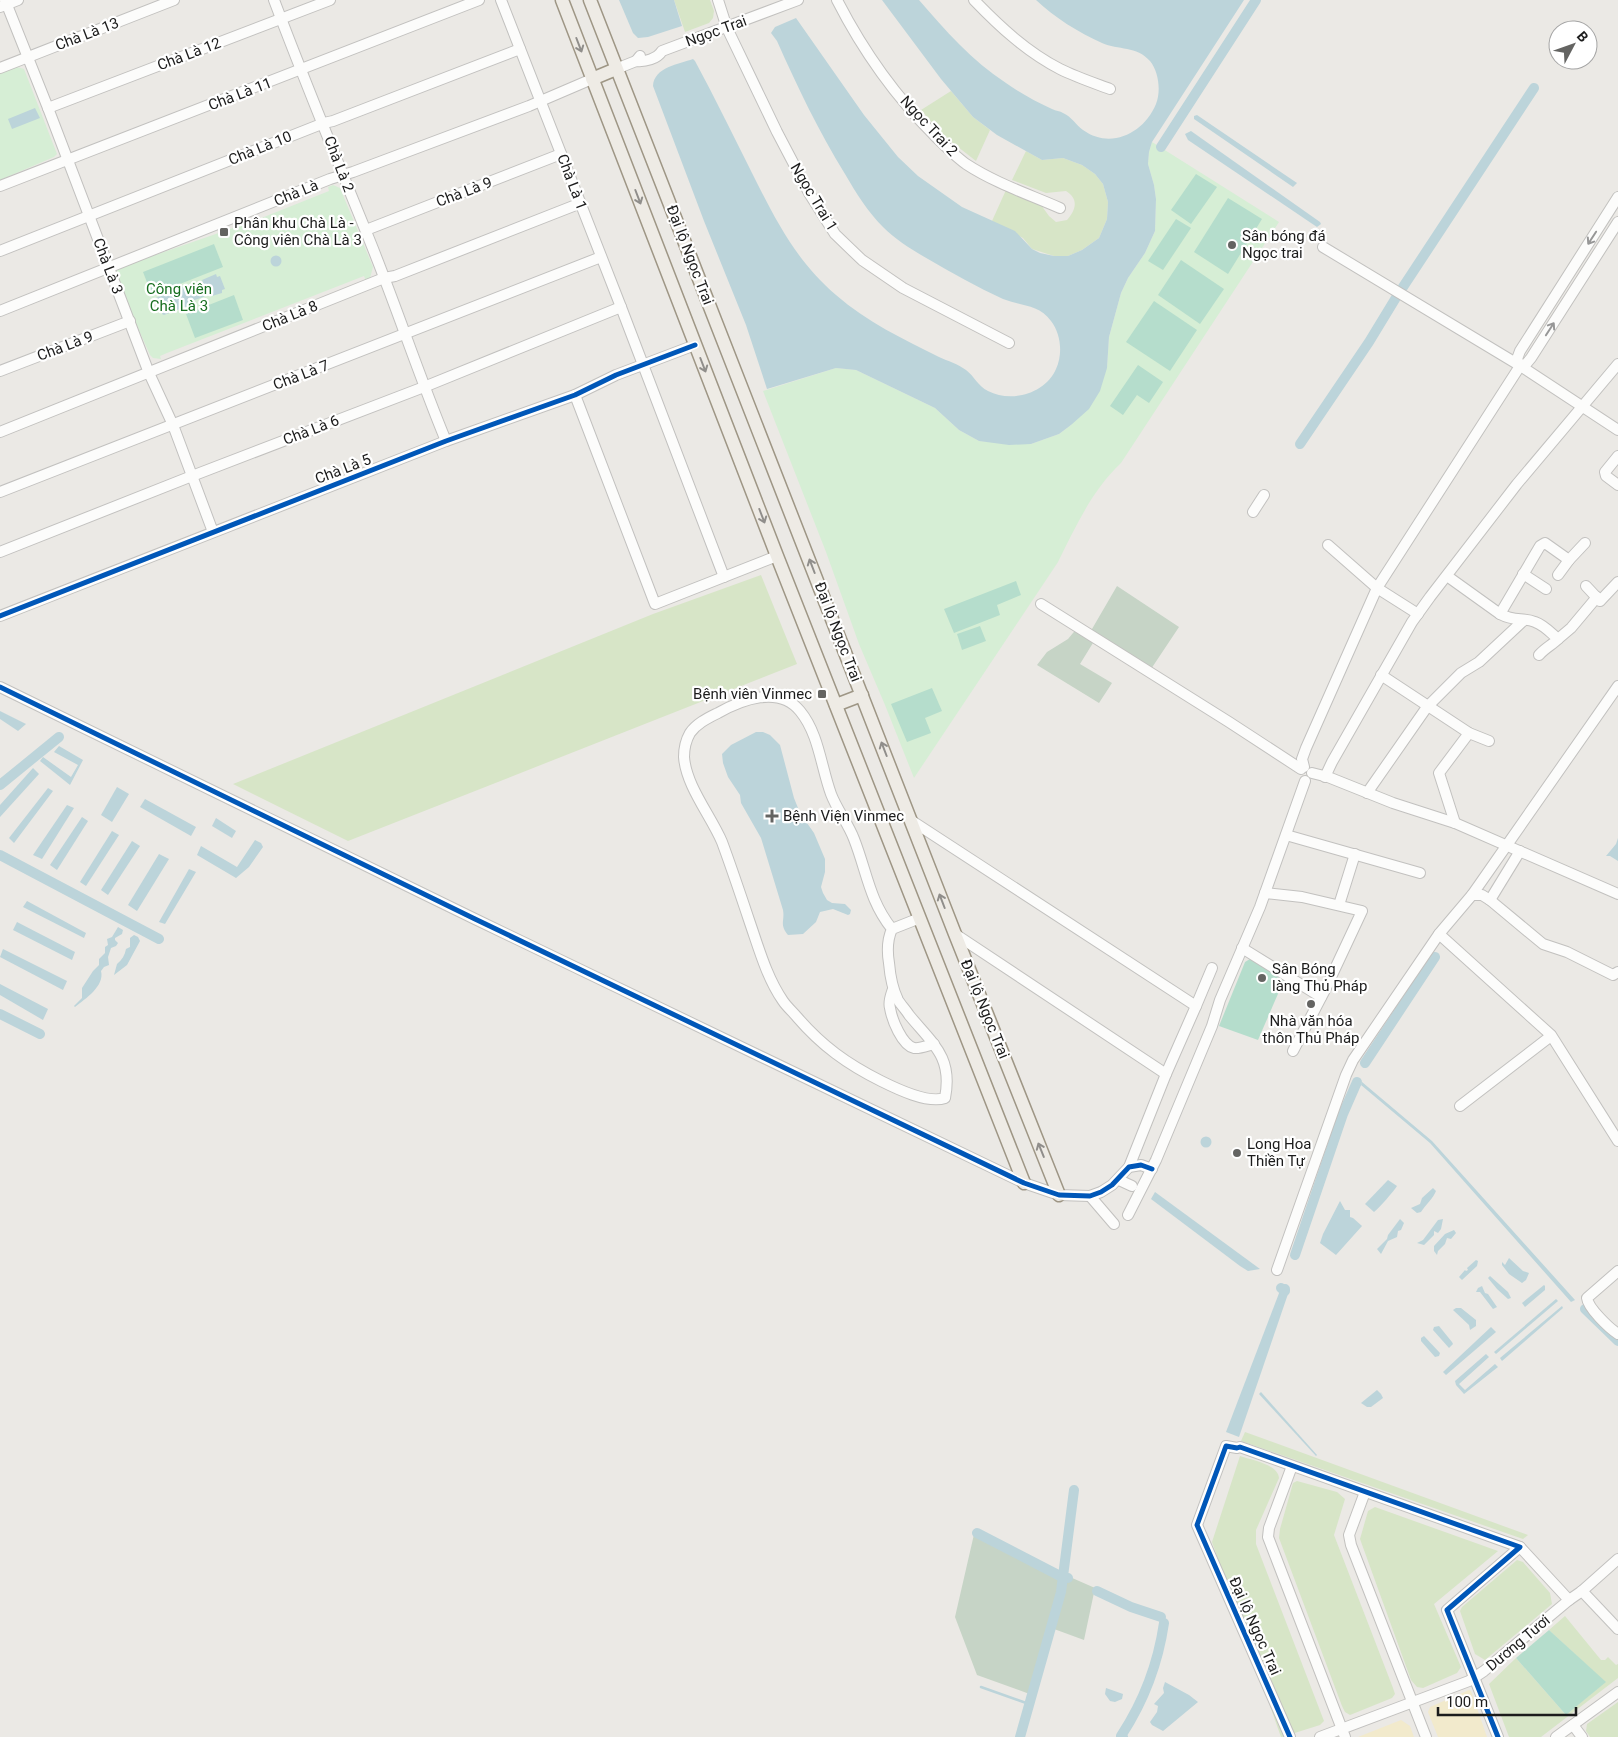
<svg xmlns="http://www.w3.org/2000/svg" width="1618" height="1737" viewBox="0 0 1618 1737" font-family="Roboto,sans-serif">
<rect width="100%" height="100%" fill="#ebe9e5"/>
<g fill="#d7e5c7">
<path d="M674,0H710L714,11L713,18L709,23L685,32Z"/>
<path d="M951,91L973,117L990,130L976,161L944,136L921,110Z"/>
<path d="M1026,151L1042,160L1063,158L1082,165L1095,174L1103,184L1108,202L1107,219L1099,238L1082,250L1068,256H1054L1032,249L1023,238L992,221L1006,190L1041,205L1049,216L1056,222L1067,220C1076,210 1079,199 1066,191L1046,193L1012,180Z"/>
<path d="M761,575L797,664L348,841L233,784L653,614Z"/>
<path d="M1245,1432L1528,1535L1523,1539L1241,1441Z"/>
<path d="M1240,1456C1251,1460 1278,1464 1279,1478L1256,1530V1544L1324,1721L1320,1725L1282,1737H1281L1212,1542Z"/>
<path d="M1297,1481L1337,1492L1345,1499L1334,1535L1393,1688L1395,1694L1392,1698L1350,1715L1345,1712L1342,1706L1279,1538L1280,1529L1293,1483Z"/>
<path d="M1375,1507L1498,1551L1434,1604L1461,1667L1457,1673L1423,1688L1417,1687L1411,1680L1360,1539L1368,1511Z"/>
<path d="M1517,1560L1523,1562L1550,1593L1552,1604L1485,1660L1475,1654L1460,1611L1462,1607Z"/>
<path d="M1565,1616L1601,1660H1605L1608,1657L1616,1665L1618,1664V1678L1541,1737H1509L1489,1684L1516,1658L1566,1715L1605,1682L1549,1630Z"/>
<path d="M1618,1702V1737H1590L1586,1731L1587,1724Z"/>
</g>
<g fill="#f2eacc">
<path d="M1469,1690L1471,1691L1487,1737H1438L1428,1712L1430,1707Z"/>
<path d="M1401,1720L1410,1726L1414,1737H1358Z"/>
</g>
<g fill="#c6d4c6">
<path d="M1117,586L1179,627L1149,672L1096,638L1080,664L1112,683L1099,703L1037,665L1047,652L1068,639L1078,627L1092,629Z"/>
<path d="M975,1530L1038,1563L1095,1588L1084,1640L1054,1629L1035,1696L977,1675L955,1617Z"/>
</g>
<g fill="#d6eed5">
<path d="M17,67L24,69L57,154L54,157L0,180V73Z"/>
<path d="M1152,142L1279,222L1121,463C1092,490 1075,528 1058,562L914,778L885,705L859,644L826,552L763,391L836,368L856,370L935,408L959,430L979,441L1031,444L1059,434L1071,425L1107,368L1109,337L1121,293L1128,278L1145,253L1155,231L1156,199L1154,185L1148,164L1149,152Z"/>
<path d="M333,185L340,188L373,267L370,278L366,281L364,276L167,353L160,356L161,359L153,358L150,355L112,270L259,219L329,191L328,187Z"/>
</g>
<g fill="#b5ddcc">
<path d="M1196,174L1217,187L1191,224L1171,210Z"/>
<path d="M1228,198L1262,219L1228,274L1194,252Z"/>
<path d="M1176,219L1191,228L1163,270L1148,261Z"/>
<path d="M214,244L223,267L152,295L143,272Z"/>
<path d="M1181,260L1224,289L1200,324L1158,295Z"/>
<path d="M234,295L243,320L195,338L186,314Z"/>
<path d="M1154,301L1197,330L1170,371L1126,342Z"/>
<path d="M1138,365L1163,382L1149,403L1137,395L1123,415L1110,406Z"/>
<path d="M1016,581L1021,595L997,605L1000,615L954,633L944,609Z"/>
<path d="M980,626L986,641L962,650L957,634Z"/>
<path d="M932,688L942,711L925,718L931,733L907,742L891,704Z"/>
<path d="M1250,959L1284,980L1258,1040L1219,1026L1245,962Z"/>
<path d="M1549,1630L1606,1682L1566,1715L1516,1658Z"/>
</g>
<g fill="#bcd4da">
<path d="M619,0H674L682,26L648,37L638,38L633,33Z"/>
<path d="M882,0H919C945,30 972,61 1006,83C1020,93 1037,102 1052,109C1056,111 1060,111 1063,113C1071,116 1076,125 1083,130C1111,150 1144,133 1156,104C1161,92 1159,72 1150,61C1137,46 1118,50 1102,43C1078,32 1055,18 1036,0H1244L1152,142L1149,152L1148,164L1154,185L1156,199L1155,231L1145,253L1128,278L1121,293L1109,337L1107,368L1100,391L1089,409L1071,425L1059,434L1031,444L1009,445L979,441L959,430L935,408L856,370L836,368L767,389L746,325L704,221L653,86C654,67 679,64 693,59L695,61C715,98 733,135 752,173C775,219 796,261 836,295C867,322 903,339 939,357C948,361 958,364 966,370C974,376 978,386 988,391C1011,403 1045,394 1056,369C1063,354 1061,334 1051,321C1039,304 1021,306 1003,299C977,287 952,273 928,259C912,250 896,240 883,227C868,212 856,193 845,174C819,132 797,86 777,41L771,33L775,27L796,18L864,115L898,157L918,176L962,207L1015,231L1032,249L1040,253L1054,256H1068L1082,250L1099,238L1107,219L1108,202L1103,184L1095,174L1082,165L1063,158L1042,160L997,135L973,117L941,79Z"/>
<path d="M35,108L40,118L12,129L8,119Z"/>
<path d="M1197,115L1297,183L1293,187L1194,119V116Z"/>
<path d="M1191,131L1320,222L1321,224L1317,227L1311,223L1188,140L1185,134Z"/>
<circle cx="276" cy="261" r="5.5"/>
<path d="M216,274L217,277L220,276L225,289L222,290V293L212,296L211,294L192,301L193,304L164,315L162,314L164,306L162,303L156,300V298L186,285L187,288L203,282L202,280Z"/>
<path d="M0,711L26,724L18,731L0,719Z"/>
<path d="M756,732H763L770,735L780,745L794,798L800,813L814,833L825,859V872L821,887L823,893L827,900L832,903L845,904L851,910L850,914L848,915L833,909L820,912L816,922L803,934L788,935C779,924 785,921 783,910L761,838L741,803L740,795L728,777L723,763L722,754L731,745Z"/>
<path d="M59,746L83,760L70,785L40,761L43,757L71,777L78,765L54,752Z"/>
<path d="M33,768L39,774L0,817V805Z"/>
<path d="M117,787L129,794L112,822L101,815Z"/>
<path d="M48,788L53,791L14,843L9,838Z"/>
<path d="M145,799L196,827L191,836L140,807Z"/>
<path d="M67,805L74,808L42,859L33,855Z"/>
<path d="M82,817L88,821L57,870L50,865Z"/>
<path d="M216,818L236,831L232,838L212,826Z"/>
<path d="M112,831L119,835L86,886L80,882Z"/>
<path d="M1618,838V861L1610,856H1606L1616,844Z"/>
<path d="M255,840L261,843L263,847L249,867L236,878L197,855L201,846L237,867Z"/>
<path d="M132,841L140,846L108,895L101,890Z"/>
<path d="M159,854L169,859L137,911L128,905Z"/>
<path d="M189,869L196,872L165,924L159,922Z"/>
<path d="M27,901L86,933L84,938L23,907Z"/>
<path d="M17,922L75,952L72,960L13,930Z"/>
<path d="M118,927L123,930L122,934L115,938V940L118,943L116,946L111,948L108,957L109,965L104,967L101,971C105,986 85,999 75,1007L74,1006L82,998V988L93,971L99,965V959L105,953V947L108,945L107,939L112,937Z"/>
<path d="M134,935L138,937L140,941L127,965L114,975L117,964C122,960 125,955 126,949L130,947V938Z"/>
<path d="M3,949L67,981L63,990L0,957Z"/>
<path d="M0,984L48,1009L43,1020L0,995Z"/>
<path d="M1362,1082L1432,1141L1575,1300L1571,1302L1430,1143L1361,1085Z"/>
<circle cx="1206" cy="1142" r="5.5"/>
<path d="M1388,1180L1397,1186C1393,1192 1380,1207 1374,1212L1365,1204Z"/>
<path d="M1433,1188L1436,1191C1433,1199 1426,1204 1421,1212L1417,1213L1411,1208L1420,1204L1422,1198Z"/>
<path d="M1155,1192L1260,1269L1248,1271L1240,1266L1151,1199Z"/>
<path d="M1340,1201L1345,1210H1350V1217L1353,1218L1362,1226L1336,1255L1320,1243L1323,1234Z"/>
<path d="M1400,1219L1404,1223L1401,1230L1398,1231L1397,1237L1388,1241L1381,1254L1377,1249L1387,1239L1388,1235Z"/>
<path d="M1443,1219L1441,1229L1438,1233L1434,1231V1235L1424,1245L1417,1243L1423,1240L1438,1220Z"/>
<path d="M1454,1230L1456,1233L1451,1239L1447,1238L1445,1244L1438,1251L1437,1255L1434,1251V1246L1445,1234Z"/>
<path d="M1509,1258L1523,1271L1529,1273L1526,1280L1522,1283L1509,1274L1502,1265V1262L1505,1265Z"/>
<path d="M1476,1260L1478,1261L1477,1266L1462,1280L1459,1277L1465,1270L1466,1271L1468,1270L1467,1268Z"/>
<path d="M1490,1276L1508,1292L1511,1298L1508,1299L1497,1289L1488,1278Z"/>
<path d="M1544,1285L1545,1286V1290L1525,1307L1522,1303Z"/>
<path d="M1482,1286L1485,1293L1488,1294L1497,1307L1493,1309L1480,1292H1476L1478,1288Z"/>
<path d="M1281,1288L1289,1291L1239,1437L1226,1432Z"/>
<path d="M1556,1299L1558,1301L1496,1354L1494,1352Z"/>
<path d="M1562,1306L1563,1308L1502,1361L1500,1358Z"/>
<path d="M1456,1308H1461L1476,1320V1326L1470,1330L1469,1325L1453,1310Z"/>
<path d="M1439,1326L1452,1342L1453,1344L1449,1348L1433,1330L1434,1327Z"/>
<path d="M1491,1327L1496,1332L1446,1375L1443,1372Z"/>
<path d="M1424,1336L1440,1353L1439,1356L1435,1357L1421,1341V1338Z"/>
<path d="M1486,1354L1489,1357L1459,1384L1465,1390L1495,1364L1498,1367L1464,1394L1456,1385L1455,1381Z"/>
<path d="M1377,1390L1381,1394L1383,1398L1371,1407H1367L1361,1403Z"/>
<path d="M1261,1392L1317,1455L1316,1456L1259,1394Z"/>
<path d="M1165,1682L1189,1695L1198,1702L1163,1731L1152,1725L1150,1722L1157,1712L1158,1706L1154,1704L1164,1693L1163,1688Z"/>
<path d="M1106,1688L1123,1694L1122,1699L1115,1702L1110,1701L1105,1694Z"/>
</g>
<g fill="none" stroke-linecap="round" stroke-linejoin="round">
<path stroke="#bcd4da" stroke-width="2.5" d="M981,1687L1029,1704"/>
<g stroke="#bcd4da" stroke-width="10">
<path d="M1161,147L1256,0"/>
<path d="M1403,287L1534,88"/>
<path d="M1300,444L1369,342L1397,296"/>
<path d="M0,785L59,737"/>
<path d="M0,855L159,939"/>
<path d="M0,1014L40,1034"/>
<path d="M1365,1063L1435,957"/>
<path d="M1295,1255L1343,1114L1357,1082"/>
<path d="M1281,1288L1285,1291V1289"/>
<path d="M1585,1309L1618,1341"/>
<path d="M977,1533L1064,1578H1068"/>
<path d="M1097,1591L1131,1607L1161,1617"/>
<path d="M1020,1737L1061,1592L1074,1490"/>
<path d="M1123,1737L1121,1736C1144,1701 1158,1664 1164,1623"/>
</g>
<g stroke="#c2c1bf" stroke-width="12">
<g id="minor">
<path d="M5,0L48,108L149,373L173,425L213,532"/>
<path d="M274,0C303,77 334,153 365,229C394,299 417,371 446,441"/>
<path d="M501,0L621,307L724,577"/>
<path d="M718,0L727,28L777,132L809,193L835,234L862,260L903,288L1009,343"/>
<path d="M837,0C862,49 896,97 935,136C945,146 955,156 966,164C995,183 1028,194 1060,208"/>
<path d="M974,0C1000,27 1027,52 1060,69C1076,77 1094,83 1110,89"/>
<path d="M0,7L18,0"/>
<path d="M636,61C645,62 657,59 662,51L798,0"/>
<path d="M0,68L174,0"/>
<path d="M616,69L636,61L640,56"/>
<path d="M48,108L330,0"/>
<path d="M0,186L479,0"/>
<path d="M366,230L561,154"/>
<path d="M1323,247L1519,365L1618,430"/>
<path d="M0,251L324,123L333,121L520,49"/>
<path d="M0,311L330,179L353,172L529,106L592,79"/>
<path d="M1520,366L1517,359L1520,351L1618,197"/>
<path d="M0,371L130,321"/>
<path d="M575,395L655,604L777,556"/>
<path d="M0,432L384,278L395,276L581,203"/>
<path d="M1618,456L1605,472L1606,476L1618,485"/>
<path d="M0,492L601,257"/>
<path d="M1253,512L1264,495"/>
<path d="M1328,545L1377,588L1418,614"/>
<path d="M0,552L192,476L424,387L621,307"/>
<path d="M1523,574L1546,589"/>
<path d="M1558,575L1569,560"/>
<path d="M1447,576L1500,614L1540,546L1545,543L1569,560L1585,543"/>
<path d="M1586,586L1600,601L1618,582"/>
<path d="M1041,604L1229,722L1301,769"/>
<path d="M1500,614C1515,622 1523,617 1535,622C1544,625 1551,633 1558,639C1552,645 1545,648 1539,655"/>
<path d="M0,616L446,441L575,395L616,375L695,345"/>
<path d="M1558,639L1571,628L1597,597"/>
<path d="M1381,675L1469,733L1489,741"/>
<path d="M0,687L475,919L1024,1183L1059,1195L1090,1196L1101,1192L1112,1185L1129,1167L1141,1165L1152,1169"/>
<path d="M1304,767L1302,759L1306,748L1377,588L1520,366L1526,364L1531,358L1618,222"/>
<path d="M1312,773L1328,777L1393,803L1455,823L1618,894"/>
<path d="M1325,777L1332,762L1412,622L1430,597L1517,484L1618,364"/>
<path d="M1367,793L1427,707L1461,673L1479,662L1523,621"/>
<path d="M912,821L1196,1006L1166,1074L955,934"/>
<path d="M1455,823L1439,773L1469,733"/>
<path d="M1286,835L1420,873"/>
<path d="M1265,893L1302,897L1362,911L1325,990L1293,1051"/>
<path d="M1472,895H1482L1490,900L1543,944L1567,952L1613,975L1618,972"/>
<path d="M1490,900L1520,851"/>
<path d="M1339,905L1355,854"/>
<path d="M892,929C869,900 867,872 854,839C848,823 837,810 831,794C821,767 819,734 800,711C779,685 741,700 718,713C708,718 697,723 690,733C686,740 684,749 684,757C686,786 711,816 722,842C732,869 741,896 750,923C759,949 767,978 783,1001C787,1007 793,1012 797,1017C822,1046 847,1064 881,1081C897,1089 928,1104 945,1098C953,1057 933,1044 909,1015C906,1010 901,1005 898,1000C892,988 890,975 889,963C887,951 887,940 892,929L920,918"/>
<path d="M1439,934L1551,1035L1618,1141"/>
<path d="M1242,948L1321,997"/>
<path d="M893,989C891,995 888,1002 890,1008C892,1020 902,1045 914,1048C920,1049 929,1045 934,1044"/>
<path d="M1196,1006L1212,968"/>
<path d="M1460,1106L1551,1036"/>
<path d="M1129,1167L1166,1074"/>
<path d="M1119,1180L1132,1186"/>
<path d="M1090,1196L1114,1224"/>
<path d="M1128,1215L1156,1160L1212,1026L1220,1000L1260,907L1305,781"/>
<path d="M1277,1270L1346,1075L1353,1060L1439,934L1472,895L1618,686"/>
<path d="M1618,1271L1587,1298C1588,1308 1609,1328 1618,1334"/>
<path d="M1292,1466L1269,1528L1268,1537L1345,1737"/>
<path d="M1365,1492L1349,1535L1351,1545L1426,1737"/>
<path d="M1520,1547L1569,1600"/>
<path d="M1582,1591L1618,1629"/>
<path d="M1573,1725L1582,1737"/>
<path d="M1290,1737L1197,1525L1226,1446L1237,1448L1240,1447L1520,1547L1447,1610L1498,1737"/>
<path d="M1320,1737L1469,1681L1484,1671L1569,1600L1582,1591L1618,1559"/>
<path d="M1556,1737L1618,1692"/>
</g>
</g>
<g stroke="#9e9685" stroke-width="15">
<g id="major">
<path d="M562,0L777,556L1024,1183"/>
<path d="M590,0L955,934L1059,1195"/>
<path d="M592,79L616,69"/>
<path d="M836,705L862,695"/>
</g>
</g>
<use href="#minor" stroke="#fcfcfb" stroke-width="10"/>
<use href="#major" stroke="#eeebe5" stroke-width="12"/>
<g stroke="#fff" stroke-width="8">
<g id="cycleway">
<path d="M0,616L446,441L575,395L616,375L695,345"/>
<path d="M0,687L475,919L1024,1183L1059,1195L1090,1196L1101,1192L1112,1185L1129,1167L1141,1165L1152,1169"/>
<path d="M1290,1737L1197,1525L1226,1446L1237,1448L1240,1447L1520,1547L1447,1610L1498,1737"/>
</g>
</g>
<use href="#cycleway" stroke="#0057b8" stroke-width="5"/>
</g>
<defs><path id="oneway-shaft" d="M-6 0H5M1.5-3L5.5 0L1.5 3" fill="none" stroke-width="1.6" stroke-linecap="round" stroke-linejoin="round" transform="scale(1.25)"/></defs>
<g stroke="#908e8b">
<use href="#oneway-shaft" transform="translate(579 45) rotate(69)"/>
<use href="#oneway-shaft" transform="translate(638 197) rotate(69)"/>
<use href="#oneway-shaft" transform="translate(703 365) rotate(69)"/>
<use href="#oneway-shaft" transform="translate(762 516) rotate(69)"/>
<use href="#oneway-shaft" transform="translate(812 566) rotate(-111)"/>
<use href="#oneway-shaft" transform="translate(884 749) rotate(-111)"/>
<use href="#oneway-shaft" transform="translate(942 901) rotate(-111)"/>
<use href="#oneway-shaft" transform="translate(1041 1150) rotate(-112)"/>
</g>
<g stroke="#979797">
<use href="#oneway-shaft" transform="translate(1592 238) rotate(123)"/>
<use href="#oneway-shaft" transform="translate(1550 329) rotate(-57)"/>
</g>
<g fill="#646462" stroke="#fff" stroke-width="2">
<rect x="219" y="227" width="10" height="10" rx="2.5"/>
<circle cx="1232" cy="245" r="5"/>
<rect x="817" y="689" width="10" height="10" rx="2.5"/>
<path d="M769.5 808.5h5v5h5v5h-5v5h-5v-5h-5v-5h5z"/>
<circle cx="1262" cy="978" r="5"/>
<circle cx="1311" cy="1004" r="5"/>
<circle cx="1237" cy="1153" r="5"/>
</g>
<g text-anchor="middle" stroke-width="4.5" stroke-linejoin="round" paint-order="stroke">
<g font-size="15" fill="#1c1c1c" stroke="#fff">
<text transform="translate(716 31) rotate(-20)" y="5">Ngọc Trai</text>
<text transform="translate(87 34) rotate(-21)" y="5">Chà Là 13</text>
<text transform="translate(189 54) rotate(-21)" y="5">Chà Là 12</text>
<text transform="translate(240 94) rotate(-21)" y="5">Chà Là 11</text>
<text transform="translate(929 126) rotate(47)" y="5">Ngọc Trai 2</text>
<text transform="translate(260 148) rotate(-22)" y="5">Chà Là 10</text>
<text transform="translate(339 164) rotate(69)" y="5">Chà Là 2</text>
<text transform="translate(572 182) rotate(69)" y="5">Chà Là 1</text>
<text transform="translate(464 192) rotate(-21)" y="5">Chà Là 9</text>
<text transform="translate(296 193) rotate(-22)" y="5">Chà Là</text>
<text transform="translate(814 197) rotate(59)" y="5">Ngọc Trai 1</text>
<text transform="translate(690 255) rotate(69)" y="5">Đại lộ Ngọc Trai</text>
<text transform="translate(108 266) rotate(69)" y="5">Chà Là 3</text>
<text transform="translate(290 316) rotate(-22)" y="5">Chà Là 8</text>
<text transform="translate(65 346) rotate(-21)" y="5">Chà Là 9</text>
<text transform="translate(301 375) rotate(-21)" y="5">Chà Là 7</text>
<text transform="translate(311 430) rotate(-21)" y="5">Chà Là 6</text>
<text transform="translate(343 469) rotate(-21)" y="5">Chà Là 5</text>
<text transform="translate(838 632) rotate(69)" y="5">Đại lộ Ngọc Trai</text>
<text transform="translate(985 1009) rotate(68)" y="5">Đại lộ Ngọc Trai</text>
<text transform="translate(1255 1626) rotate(66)" y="5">Đại lộ Ngọc Trai</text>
<text transform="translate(1518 1643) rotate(-40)" y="5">Dương Tươi</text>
</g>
<g font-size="15" fill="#1c1c1c" stroke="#fff" text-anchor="start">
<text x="234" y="228">Phân khu Chà Là -<tspan x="234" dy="17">Công viên Chà Là 3</tspan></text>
<text x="1242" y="241">Sân bóng đá<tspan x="1242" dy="17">Ngọc trai</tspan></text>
<text x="812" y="699" text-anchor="end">Bệnh viên Vinmec</text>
<text x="783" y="821">Bệnh Viện Vinmec</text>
<text x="1272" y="974">Sân Bóng<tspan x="1272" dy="17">làng Thủ Pháp</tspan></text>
<text x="1311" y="1026" text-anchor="middle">Nhà văn hóa<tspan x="1311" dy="17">thôn Thủ Pháp</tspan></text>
<text x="1247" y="1149">Long Hoa<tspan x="1247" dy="17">Thiền Tự</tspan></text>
</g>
<g font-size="15" fill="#176e1f" stroke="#fff">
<text x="179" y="294">Công viên<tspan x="179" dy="17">Chà Là 3</tspan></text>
</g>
</g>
<g transform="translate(1573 45) rotate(49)"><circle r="24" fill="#ffffff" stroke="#a4a4a4"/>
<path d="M0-4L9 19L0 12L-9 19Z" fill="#646462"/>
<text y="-8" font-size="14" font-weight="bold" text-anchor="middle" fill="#1c1c1c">B</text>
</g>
<path d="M1438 1707v8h138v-8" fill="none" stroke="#1c1c1c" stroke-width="2.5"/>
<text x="1446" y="1707" font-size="15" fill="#1c1c1c" stroke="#ffffff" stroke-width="4" paint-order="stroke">100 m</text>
</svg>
